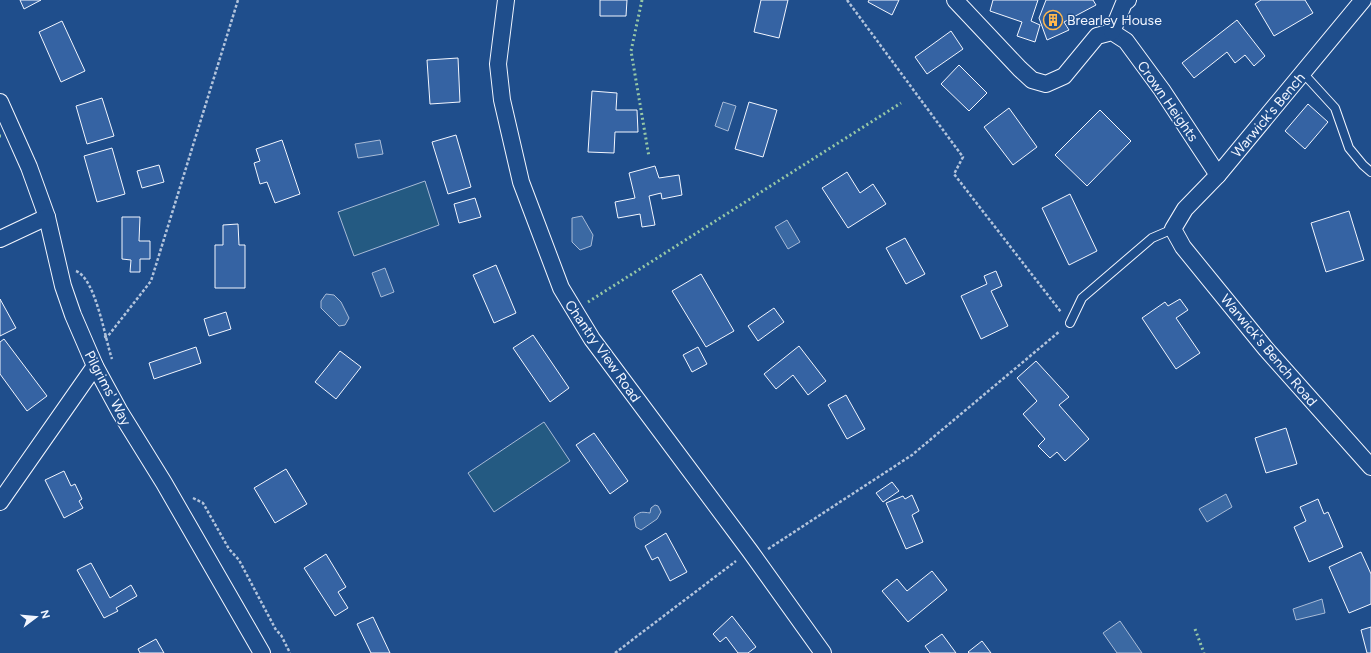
<svg xmlns="http://www.w3.org/2000/svg" width="1371" height="653" font-family="Figtree,sans-serif">
<style>
.green{fill:#245a82;stroke:#a8bbd7}
.water{fill:#3b69a3;stroke:#a8bbd7}
.building{fill:#3563a3;stroke:#f2f6ff}
.lines{fill:none;stroke-linecap:round;stroke-linejoin:round}
.lane-casing{stroke:#f2f6ff;stroke-width:10}
.street-casing{stroke:#f2f6ff;stroke-width:18}
.path{stroke:#b3c4dc;stroke-width:2.5;stroke-dasharray:3 2;stroke-linecap:butt}
.lane{stroke:#1f4e8c;stroke-width:8}
.street{stroke:#1f4e8c;stroke-width:16}
.hedge{stroke:#97c8a6;stroke-width:3;stroke-dasharray:2 3;stroke-linecap:butt}
.labels{text-anchor:middle;stroke-width:3;stroke-linejoin:round;paint-order:stroke}
.poi-label{font-size:14px;fill:#f2f6ff;stroke:#1f4e8c;text-anchor:start}
.street-label{font-size:14px;fill:#f2f6ff;stroke:#1f4e8c}
</style>
<rect width="100%" height="100%" fill="#1f4e8c"/>
<!-- green -->
<g class="green">
<path d="M425,181l14,44 -85,31 -16,-44z"/>
<path d="M544,422l26,39 -76,51 -26,-39z"/>
</g>
<!-- water -->
<g class="water">
<path d="M723,102l13,4 -8,25 -13,-5z"/>
<path d="M380,140l3,14 -25,4 -3,-14z"/>
<path d="M582,216l11,19 -2,11 -11,4 -8,-8v-24z"/>
<path d="M787,220l13,22 -12,7 -13,-22z"/>
<path d="M385,268l9,24 -13,5 -9,-24z"/>
<path d="M326,294l8,1 7,7 8,16 -4,7 -6,1 -18,-18v-7z"/>
<path d="M1226,494l6,13 -25,15 -8,-13z"/>
<path d="M655,505l3,1 3,6 -4,7 -16,11 -5,-3 -2,-10c6,-6 8,-5 16,-4l1,-5z"/>
<path d="M1322,599l3,14 -29,7 -3,-11z"/>
<path d="M1120,621l22,32h-25l-14,-20z"/>
</g>
<!-- building -->
<g class="building">
<path d="M20,0h21l-17,9z"/>
<path d="M600,0h27l-1,16h-26z"/>
<path d="M761,0h27l-9,38 -25,-6z"/>
<path d="M869,0h30l-7,15 -24,-13z"/>
<path d="M993,0h45l-7,21 9,4 -5,17 -18,-6 5,-14 -32,-11z"/>
<path d="M1046,0h47l3,5 -32,17 5,8 -22,10 -8,-22z"/>
<path d="M1261,0h44l8,13 -39,23 -19,-32z"/>
<path d="M1237,20l28,36 -11,10 -9,-11 -10,8 -8,-11 -33,26 -12,-15z"/>
<path d="M62,21l23,50 -24,11 -22,-50z"/>
<path d="M951,31l12,18 -36,25 -12,-17z"/>
<path d="M458,58l2,44 -30,2 -3,-44z"/>
<path d="M959,65l28,28 -18,18 -28,-27z"/>
<path d="M592,91l25,2 -1,17h21l1,22h-23l-1,21 -26,-1z"/>
<path d="M102,98l12,38 -27,8 -11,-38z"/>
<path d="M749,102l28,8 -14,47 -28,-8z"/>
<path d="M1308,104l20,18 -23,27 -20,-18z"/>
<path d="M1009,108l28,39 -24,18 -29,-38z"/>
<path d="M1100,110l31,31 -44,45 -32,-31z"/>
<path d="M456,135l15,52 -23,7 -16,-52z"/>
<path d="M282,140l18,54 -25,9 -8,-21 -7,2 -6,-21 6,-2 -4,-12z"/>
<path d="M112,148l13,46 -28,8 -13,-46z"/>
<path d="M159,165l5,17 -22,6 -5,-17z"/>
<path d="M655,166l4,12 20,-3 3,20 -20,4 -1,-6 -12,3 6,29 -13,2 -2,-13 -22,4 -3,-16 20,-4 -6,-25z"/>
<path d="M847,172l13,21 13,-9 13,20 -38,24 -26,-40z"/>
<path d="M1070,194l27,57 -28,14 -27,-57z"/>
<path d="M475,198l6,19 -22,6 -5,-19z"/>
<path d="M1349,211l15,49 -38,12 -15,-49z"/>
<path d="M122,217h18l-1,24h11v18h-10v13h-10l1,-12 -9,-1z"/>
<path d="M238,224l1,21h6v43h-30v-43h8v-20z"/>
<path d="M905,238l20,36 -19,10 -20,-36z"/>
<path d="M496,265l20,48 -22,10 -21,-48z"/>
<path d="M996,271l6,15 -11,5 17,35 -27,13 -20,-43 26,-12 -3,-8z"/>
<path d="M701,274l33,57 -28,16 -34,-56z"/>
<path d="M0,299l16,29 -16,8z"/>
<path d="M1180,299l8,11 -12,8 24,35 -24,16 -34,-51 23,-16 3,4z"/>
<path d="M774,308l10,14 -26,19 -10,-15z"/>
<path d="M226,312l5,17 -22,7 -5,-17z"/>
<path d="M533,335l36,53 -19,14 -37,-54z"/>
<path d="M4,339l43,57 -20,15 -27,-37v-32z"/>
<path d="M799,346l27,35 -18,14 -15,-20 -17,14 -12,-15z"/>
<path d="M196,347l5,16 -47,16 -5,-16z"/>
<path d="M698,347l9,17 -15,8 -9,-17z"/>
<path d="M340,351l21,16 -25,32 -21,-17z"/>
<path d="M1036,361l33,36 -10,8 30,34 -24,22 -8,-9 -7,6 -12,-12 7,-7 -22,-25 14,-13 -20,-23z"/>
<path d="M846,395l19,34 -18,10 -19,-34z"/>
<path d="M1286,428l11,36 -31,9 -11,-35z"/>
<path d="M594,433l34,48 -18,13 -34,-49z"/>
<path d="M286,469l21,35 -32,19 -21,-35z"/>
<path d="M64,471l7,15 4,-2 7,15 -3,2 4,7 -19,10 -19,-38z"/>
<path d="M892,482l7,9 -16,11 -7,-9z"/>
<path d="M912,495l7,16 -7,4 11,27 -17,7 -20,-46 17,-7 2,3z"/>
<path d="M1318,499l6,15 4,-2 15,35 -34,15 -15,-35 12,-6 -6,-14z"/>
<path d="M666,533l21,39 -17,9 -12,-24 -6,3 -7,-14z"/>
<path d="M1361,552l10,22v30l-22,9 -20,-46z"/>
<path d="M326,554l20,33 -8,5 10,16 -13,8 -31,-48z"/>
<path d="M91,563l19,35 21,-13 6,11 -21,12 2,3 -14,7 -27,-48z"/>
<path d="M932,571l15,19 -39,32 -26,-31 15,-12 10,12z"/>
<path d="M732,616l24,31 -8,6h-10l-12,-16 -6,5 -7,-8z"/>
<path d="M373,617l17,36h-19l-14,-29z"/>
<path d="M1371,627v26h-4l-6,-23z"/>
<path d="M942,634l14,19h-26l-5,-7z"/>
<path d="M156,639l8,14h-24l-2,-4z"/>
<path d="M982,641l9,12h-22l-1,-1z"/>
</g>
<g class="lines">
<!-- lane casing -->
<g class="lane-casing">
<g id="lane">
<path d="M1303,73l32,35 14,40 14,17 8,7"/>
<path d="M1070,323l12,-25 70,-60 21,-9"/>
</g>
</g>
<!-- street casing -->
<g class="street-casing">
<g id="street">
<path d="M506,0l-8,64 4,36 19,82 40,106 31,51 158,212 73,102"/>
<path d="M955,0l65,69 12,11 14,4 18,-8 33,-40 15,-4 14,9 36,49 56,85"/>
<path d="M1363,0l-145,175 -33,34 -12,20 10,18 83,102 105,118"/>
<path d="M1112,32l12,-29 4,-3"/>
<path d="M0,102l29,65 18,50 16,69 10,29 22,51 25,46 44,71 98,170"/>
<path d="M0,239l47,-22"/>
<path d="M0,502l95,-136"/>
</g>
</g>
<!-- path -->
<g class="path">
<path d="M847,0l116,157 -9,17 107,138"/>
<path d="M76,271c20,8 29,68 36,88"/>
<path d="M104,337l4,-1 43,-55 87,-281"/>
<path d="M193,498l10,5 26,46 10,11 37,70 5,5 9,18"/>
<path d="M768,549l144,-94 148,-124"/>
<path d="M615,653l121,-92"/>
</g>
<!-- lane -->
<use href="#lane" class="lane"/>
<!-- street -->
<use href="#street" class="street"/>
<!-- hedge -->
<g class="hedge">
<path d="M642,0l-11,51 18,106"/>
<path d="M0,136h1"/>
<path d="M588,302l313,-199"/>
<path d="M1195,629l9,24"/>
</g>
</g>
<!-- icons -->
<defs>
<g id="building-ring" transform="scale(1)"><circle r="9.5" fill="#1f4e8c" stroke="#ffb74d" stroke-width="1.5"/><path d="M-4-6H4V6H1V3H-1V6H-4ZM-2.5-4.3h1.7v1.8h-1.7ZM.8-4.3h1.7v1.8H.8ZM-2.5-1h1.7V.8h-1.7ZM.8-1h1.7V.8H.8Z" fill="#ffb74d"/></g>
</defs>
<g fill-rule="evenodd">
<use href="#building-ring" x="1053" y="20"/>
</g>
<g class="labels">
<!-- poi labels -->
<g class="poi-label">
<text x="1067" y="25">Brearley House</text>
</g>
<!-- street labels -->
<g class="street-label">
<text transform="translate(1168 101) rotate(55)" y="5">Crown Heights</text>
<text transform="translate(1268 115) rotate(-50)" y="5">Warwick's Bench</text>
<text transform="translate(1269 350) rotate(50)" y="5">Warwick's Bench Road</text>
<text transform="translate(603 351) rotate(55)" y="5">Chantry View Road</text>
<text transform="translate(108 388) rotate(62)" y="5">Pilgrims' Way</text>
</g>
</g>
<!-- north arrow -->
<g transform="translate(36 617) rotate(74)" stroke="#1f4e8c" stroke-width="3" paint-order="stroke">
<path d="M0-3L7 15L0 10L-7 15Z" fill="#f2f6ff"/>
<text y="-6" font-size="11" font-weight="bold" text-anchor="middle" fill="#f2f6ff">N</text>
</g>
</svg>
